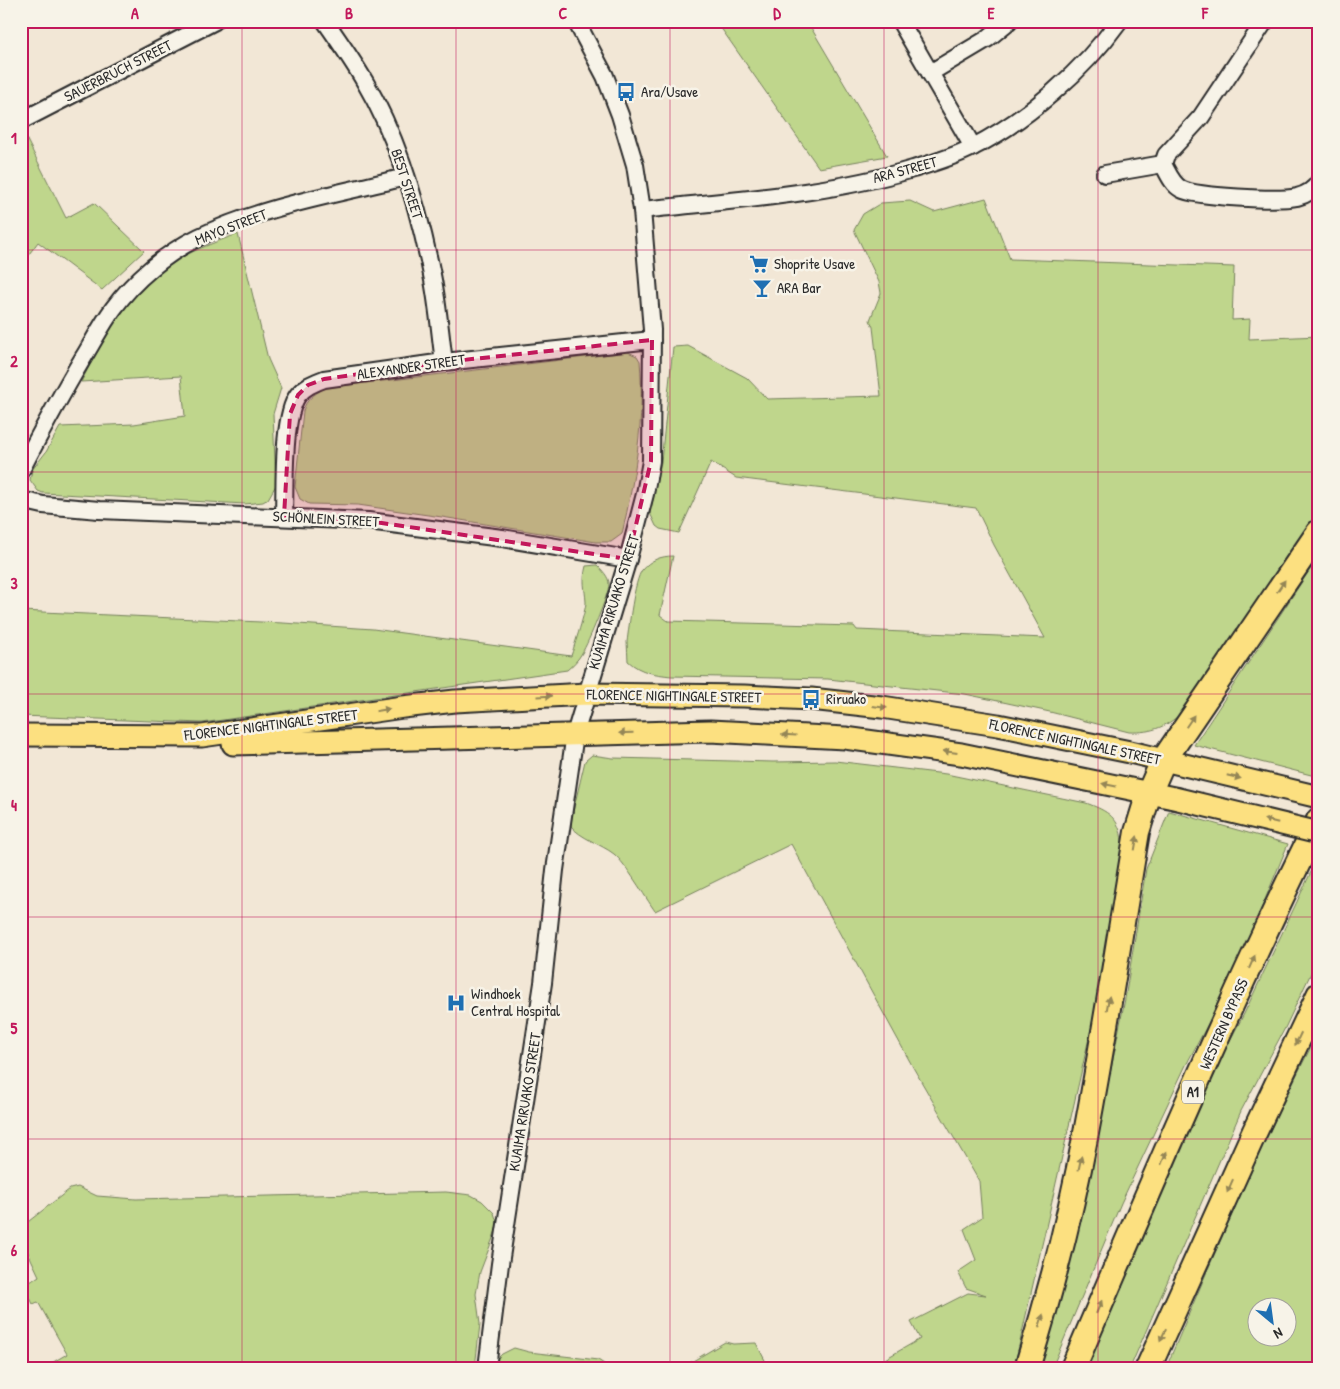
<svg xmlns="http://www.w3.org/2000/svg" width="1340" height="1389" font-family="'Patrick Hand',sans-serif">
<style>
.green{fill:#bfd68c;stroke:#75805c;fill-rule:evenodd}
.lines{fill:none;stroke-linecap:round;stroke-linejoin:round}
.minor-casing{stroke:#2b2b2b;stroke-width:20}
.major-casing{stroke:#2b2b2b;stroke-width:25}
.highway-casing{stroke:#2b2b2b;stroke-width:28}
.minor{stroke:#f7f3e8;stroke-width:16}
.major{stroke:#fce080;stroke-width:21}
.highway{stroke:#fce080;stroke-width:24}
.major-bridge-casing{stroke:#2b2b2b;stroke-width:25;stroke-linecap:butt}
.major-bridge{stroke:#fce080;stroke-width:21}
.oneway{fill:#948656}
.marked{fill:#c2185b;fill-opacity:0.2;stroke:#c2185b;stroke-width:4;stroke-dasharray:10 6;stroke-linejoin:round}
.grid{fill:none;stroke:#c2185b;stroke-width:1;stroke-opacity:0.55}
.labels{text-anchor:middle;stroke-width:5;stroke-linejoin:round;paint-order:stroke}
.shield{fill:#f7f3e8;stroke:#686764;stroke-width:1}
.shield-label{font-size:14px;font-weight:bold;fill:#2b2b2b}
.street-label{font-size:15px;fill:#2b2b2b;stroke:#f7f3e8}
.poi-label{font-size:15px;fill:#2b2b2b;stroke:#f7f3e8;text-anchor:start}
.neatline{fill:none;stroke:#c2185b;stroke-width:2}
.grid-label{font-size:16px;text-anchor:middle;font-weight:bold;fill:#c2185b}
</style>
<rect width="100%" height="100%" fill="#f2e7d6"/>
<filter id="ink" filterUnits="userSpaceOnUse"><feTurbulence type="fractalNoise" baseFrequency=".02" numOctaves="2"/><feDisplacementMap in="SourceGraphic" scale="10" xChannelSelector="R" yChannelSelector="G"/><feConvolveMatrix kernelMatrix="1 2 1 2 8 2 1 2 1" color-interpolation-filters="sRGB"/></filter>
<g filter="url(#ink)">
<!-- green -->
<g class="green">
<path d="M716,21h91l80,135 -68,12z"/>
<path d="M23,132l43,86 28,-15 50,48 -42,39 -64,-48 -17,23v-132z"/>
<path d="M986,198l24,61 224,8 -2,53 18,-1 -1,20 70,-3v178l-134,196c-17,16 -32,23 -56,22l-79,-20 -85,-18 -137,-15 -157,-3c-16,-2 -30,-3 -43,-15 0,-6 -1,-13 -1,-19 2,-15 7,-61 15,-72 8,-10 19,-14 31,-14l-13,59 8,6 186,5 3,4 188,8 -51,-93 -18,-37 -240,-30 -25,-16 -32,71 -19,-4 -4,-3 -6,-13 11,-51 12,-115 15,-1 59,32 20,21 114,-3 -8,-69 -3,-7 11,-27 -2,-11 -25,-52 9,-16 18,-11 29,-2 24,11z"/>
<path d="M238,234l30,125 13,29 -8,26 3,71 -8,14 -5,3 -18,2 -202,-11 -5,-2 -8,-11 2,-10 14,-18 14,-25 74,-3 51,-8 -4,-40 -100,6c12,-23 24,-46 38,-67 4,-7 8,-14 13,-20 27,-31 68,-48 106,-61z"/>
<path d="M628,352l9,4 3,5c5,58 -5,116 -18,173l-11,8h-15l-154,-25 -84,-12 -49,-1 -9,-5 -5,-12 8,-76c3,-12 11,-16 21,-23z"/>
<path d="M1319,556v221l-125,-32 121,-183z"/>
<path d="M597,565c5,5 12,12 12,19 0,10 -21,59 -27,69 -4,7 -9,12 -15,17l-365,53 -181,-7v-105l262,12 90,6 198,27c3,-9 15,-46 15,-54 -1,-15 -4,-20 0,-36z"/>
<path d="M592,755l21,3 160,4 62,-1 111,13 140,29c22,8 34,15 36,39l-13,96 -18,91 -77,339h-145l51,-29 -9,-17 57,-29 18,2 -20,-7 -8,-16 18,-12 -12,-31 18,-12 -3,-36 -65,-112 -123,-225 -136,67c-10,-14 -29,-47 -41,-57 -13,-10 -34,-16 -43,-28l1,-10 13,-55z"/>
<path d="M1169,811l119,33 -56,135 -47,88 -64,136 -69,165h-16l39,-143 28,-116 22,-110 21,-130z"/>
<path d="M1319,855v101l-34,72 -44,83 -111,257h-50l113,-258 51,-96z"/>
<path d="M1319,1031v337h-153c48,-114 96,-227 153,-337zM1258,1306h30v30h-30z"/>
<path d="M78,1187l19,9 39,3 310,-7 25,3 11,6 12,12 4,12 -18,47 -4,22 4,30 -5,44h-432l24,-14 -29,-52 -5,2 -9,-18 15,-10 -14,-30 -2,-18 6,-7 41,-32z"/>
<path d="M725,1342l8,2 23,-1 13,25h-88z"/>
<path d="M514,1348l15,4 69,8 12,8h-117l1,-6 8,-8z"/>
</g>
<g class="lines">
<!-- minor casing -->
<g class="minor-casing">
<g id="minor">
<path d="M325,21c14,20 28,40 40,61 34,58 54,128 67,193 6,29 8,58 12,87"/>
<path d="M900,21l73,126"/>
<path d="M1265,21l-64,96 -35,38 -3,9c5,9 9,20 18,25 15,8 98,12 116,8 8,-2 17,-7 22,-15"/>
<path d="M930,73l57,-34 22,-18"/>
<path d="M21,121l194,-100"/>
<path d="M1105,174l58,-10"/>
<path d="M642,210c91,-10 183,-15 271,-41 20,-6 41,-12 60,-22 54,-27 111,-77 146,-126"/>
<path d="M21,470c20,-38 40,-75 62,-112 10,-16 19,-34 30,-49 21,-29 53,-56 86,-72 64,-31 138,-43 207,-60"/>
<path d="M21,500l22,5 56,5 269,11 134,17 126,21"/>
<path d="M284,516c1,-29 -2,-99 14,-121 7,-9 16,-12 26,-16l120,-17 208,-22"/>
<path d="M487,1368l13,-104 43,-281 12,-113 20,-136 53,-175 17,-65 6,-33 1,-131 -10,-120 -7,-45 -15,-50 -15,-39 -29,-55"/>
</g>
</g>
<!-- major casing -->
<g class="major-casing">
<g id="major">
<path d="M21,735l181,1 201,-29 52,-6 132,-7 157,2 67,3 71,8 116,18 132,27 189,45"/>
<path d="M233,744l477,-13 135,7 116,16 213,44"/>
</g>
</g>
<!-- highway casing -->
<g class="highway-casing">
<g id="highway">
<path d="M1027,1368c24,-77 44,-155 59,-235 19,-100 34,-201 51,-301l12,-39 14,-32 156,-229"/>
<path d="M1073,1368c79,-184 157,-369 246,-548"/>
<path d="M1148,1368l106,-235 65,-138"/>
</g>
</g>
<!-- minor -->
<use href="#minor" class="minor"/>
<!-- major -->
<use href="#major" class="major"/>
<!-- highway -->
<use href="#highway" class="highway"/>
<!-- major-bridge casing -->
<g class="major-bridge-casing">
<path id="major-bridge" d="M1174,798l145,35"/>
</g>
<!-- major-bridge -->
<use href="#major-bridge" class="major-bridge"/>
</g>
<!-- one-way arrows -->
<defs><path id="oneway-solid" d="M-6-.8H1V-3.2L6.5 0L1 3.2V.8H-6Z" transform="scale(1.25)"/></defs>
<g class="oneway">
<use href="#oneway-solid" transform="translate(1281 586) rotate(-56)"/>
<use href="#oneway-solid" transform="translate(545 696) rotate(-3)"/>
<use href="#oneway-solid" transform="translate(880 707) rotate(7)"/>
<use href="#oneway-solid" transform="translate(383 710) rotate(-9)"/>
<use href="#oneway-solid" transform="translate(1190 721) rotate(-56)"/>
<use href="#oneway-solid" transform="translate(626 733) rotate(179)"/>
<use href="#oneway-solid" transform="translate(789 735) rotate(-177)"/>
<use href="#oneway-solid" transform="translate(950 752) rotate(-172)"/>
<use href="#oneway-solid" transform="translate(1234 777) rotate(13)"/>
<use href="#oneway-solid" transform="translate(1109 785) rotate(-168)"/>
<use href="#oneway-solid" transform="translate(1271 821) rotate(-167)"/>
<use href="#oneway-solid" transform="translate(1136 843) rotate(-80)"/>
<use href="#oneway-solid" transform="translate(1252 962) rotate(-66)"/>
<use href="#oneway-solid" transform="translate(1108 1003) rotate(-80)"/>
<use href="#oneway-solid" transform="translate(1298 1039) rotate(115)"/>
<use href="#oneway-solid" transform="translate(1164 1158) rotate(-67)"/>
<use href="#oneway-solid" transform="translate(1080 1163) rotate(-78)"/>
<use href="#oneway-solid" transform="translate(1230 1186) rotate(114)"/>
<use href="#oneway-solid" transform="translate(1099 1307) rotate(-67)"/>
<use href="#oneway-solid" transform="translate(1041 1321) rotate(-73)"/>
<use href="#oneway-solid" transform="translate(1163 1335) rotate(114)"/>
</g>
</g>
<!-- marked area -->
<path class="marked" d="M652,340l-1,121 -23,98 -260,-38 -84,-5 6,-102 8,-19 10,-10 16,-6 120,-17z"/>
<!-- grid -->
<path class="grid" d="M242,21v1347M456,21v1347M670,21v1347M884,21v1347M1098,21v1347M21,250h1298M21,472h1298M21,694h1298M21,917h1298M21,1139h1298"/>
<!-- icons -->
<defs>
<g id="bus-bare" transform="scale(1.5)"><path d="M-5-6H5V4H4V6H2V4H-2V6H-4V4H-5ZM-3.5-4V0h7V-4ZM-3.5 1.2v1.5H-2V1.2ZM2 1.2v1.5H3.5V1.2Z" fill="#1f6fb2" stroke="#f7f3e8" stroke-width="2.5" paint-order="stroke"/></g>
<g id="supermarket-bare" transform="scale(1.5)"><path d="M-6-5.5h2.5l.6 2H6L4.5 2H-2.5L-4.4-4H-6ZM-1.5 3.2a1.3 1.3 0 1 0 .1 0ZM3 3.2a1.3 1.3 0 1 0 .1 0Z" fill="#1f6fb2" stroke="#f7f3e8" stroke-width="2.5" paint-order="stroke"/></g>
<g id="bar-bare" transform="scale(1.5)"><path d="M-6-5H6L.8 .8V4.5H3.5V6h-7V4.5H-.8V.8Z" fill="#1f6fb2" stroke="#f7f3e8" stroke-width="2.5" paint-order="stroke"/></g>
<g id="hospital-bare" transform="scale(1.5)"><path d="M-5-5h3v3.5h4V-5h3V5h-3V1.5h-4V5h-3Z" fill="#1f6fb2" stroke="#f7f3e8" stroke-width="2.5" paint-order="stroke"/></g>
</defs>
<g fill-rule="evenodd">
<use href="#bus-bare" x="626" y="92"/>
<use href="#supermarket-bare" x="759" y="264"/>
<use href="#bar-bare" x="762" y="288"/>
<use href="#bus-bare" x="811" y="699"/>
<use href="#hospital-bare" x="456" y="1003"/>
</g>
<g class="labels">
<!-- shield labels -->
<rect class="shield" x="1182" y="1080.5" width="22" height="23" rx="4"/>
<g class="shield-label">
<text x="1193" y="1097">A1</text>
</g>
<!-- street labels -->
<g class="street-label">
<text transform="translate(118 71) rotate(-27)" y="5">SAUERBRUCH STREET</text>
<text transform="translate(905 170) rotate(-15)" y="5">ARA STREET</text>
<text transform="translate(407 184) rotate(72)" y="5">BEST STREET</text>
<text transform="translate(231 227) rotate(-21)" y="5">MAYO STREET</text>
<text transform="translate(411 367) rotate(-8)" y="5">ALEXANDER STREET</text>
<text transform="translate(326 519) rotate(3)" y="5">SCHÖNLEIN STREET</text>
<text transform="translate(614 602) rotate(-73)" y="5">KUAIMA RIRUAKO STREET</text>
<text transform="translate(674 696) rotate(1)" y="5">FLORENCE NIGHTINGALE STREET</text>
<text transform="translate(271 725) rotate(-7)" y="5">FLORENCE NIGHTINGALE STREET</text>
<text transform="translate(1075 742) rotate(12)" y="5">FLORENCE NIGHTINGALE STREET</text>
<text transform="translate(1224 1024) rotate(-66)" y="5">WESTERN BYPASS</text>
<text transform="translate(525 1102) rotate(-81)" y="5">KUAIMA RIRUAKO STREET</text>
</g>
<!-- poi labels -->
<g class="poi-label">
<text x="641" y="97">Ara/Usave</text>
<text x="774" y="269">Shoprite Usave</text>
<text x="777" y="293">ARA Bar</text>
<text x="826" y="704">Riruako</text>
<text x="471" y="999">Windhoek<tspan x="471" dy="17">Central Hospital</tspan></text>
</g>
</g>
<!-- margin -->
<rect width="1340" height="1389" fill="none" stroke="#f7f3e8" stroke-width="55"/>
<!-- north arrow -->
<g transform="translate(1272 1322) rotate(151)"><circle r="24" fill="#f7f3e8" stroke="#a5a39c"/>
<path d="M0-4L9 19L0 12L-9 19Z" fill="#1f6fb2"/>
<text y="-8" font-size="14" font-weight="bold" text-anchor="middle" fill="#2b2b2b">N</text>
</g>
<rect x="28" y="28" width="1284" height="1334" class="neatline"/>
<g class="grid-label">
<text x="135" y="19">A</text>
<text x="349" y="19">B</text>
<text x="563" y="19">C</text>
<text x="777" y="19">D</text>
<text x="991" y="19">E</text>
<text x="1205" y="19">F</text>
<text x="14" y="144">1</text>
<text x="14" y="367">2</text>
<text x="14" y="589">3</text>
<text x="14" y="811">4</text>
<text x="14" y="1034">5</text>
<text x="14" y="1256">6</text>
</g>
</svg>
